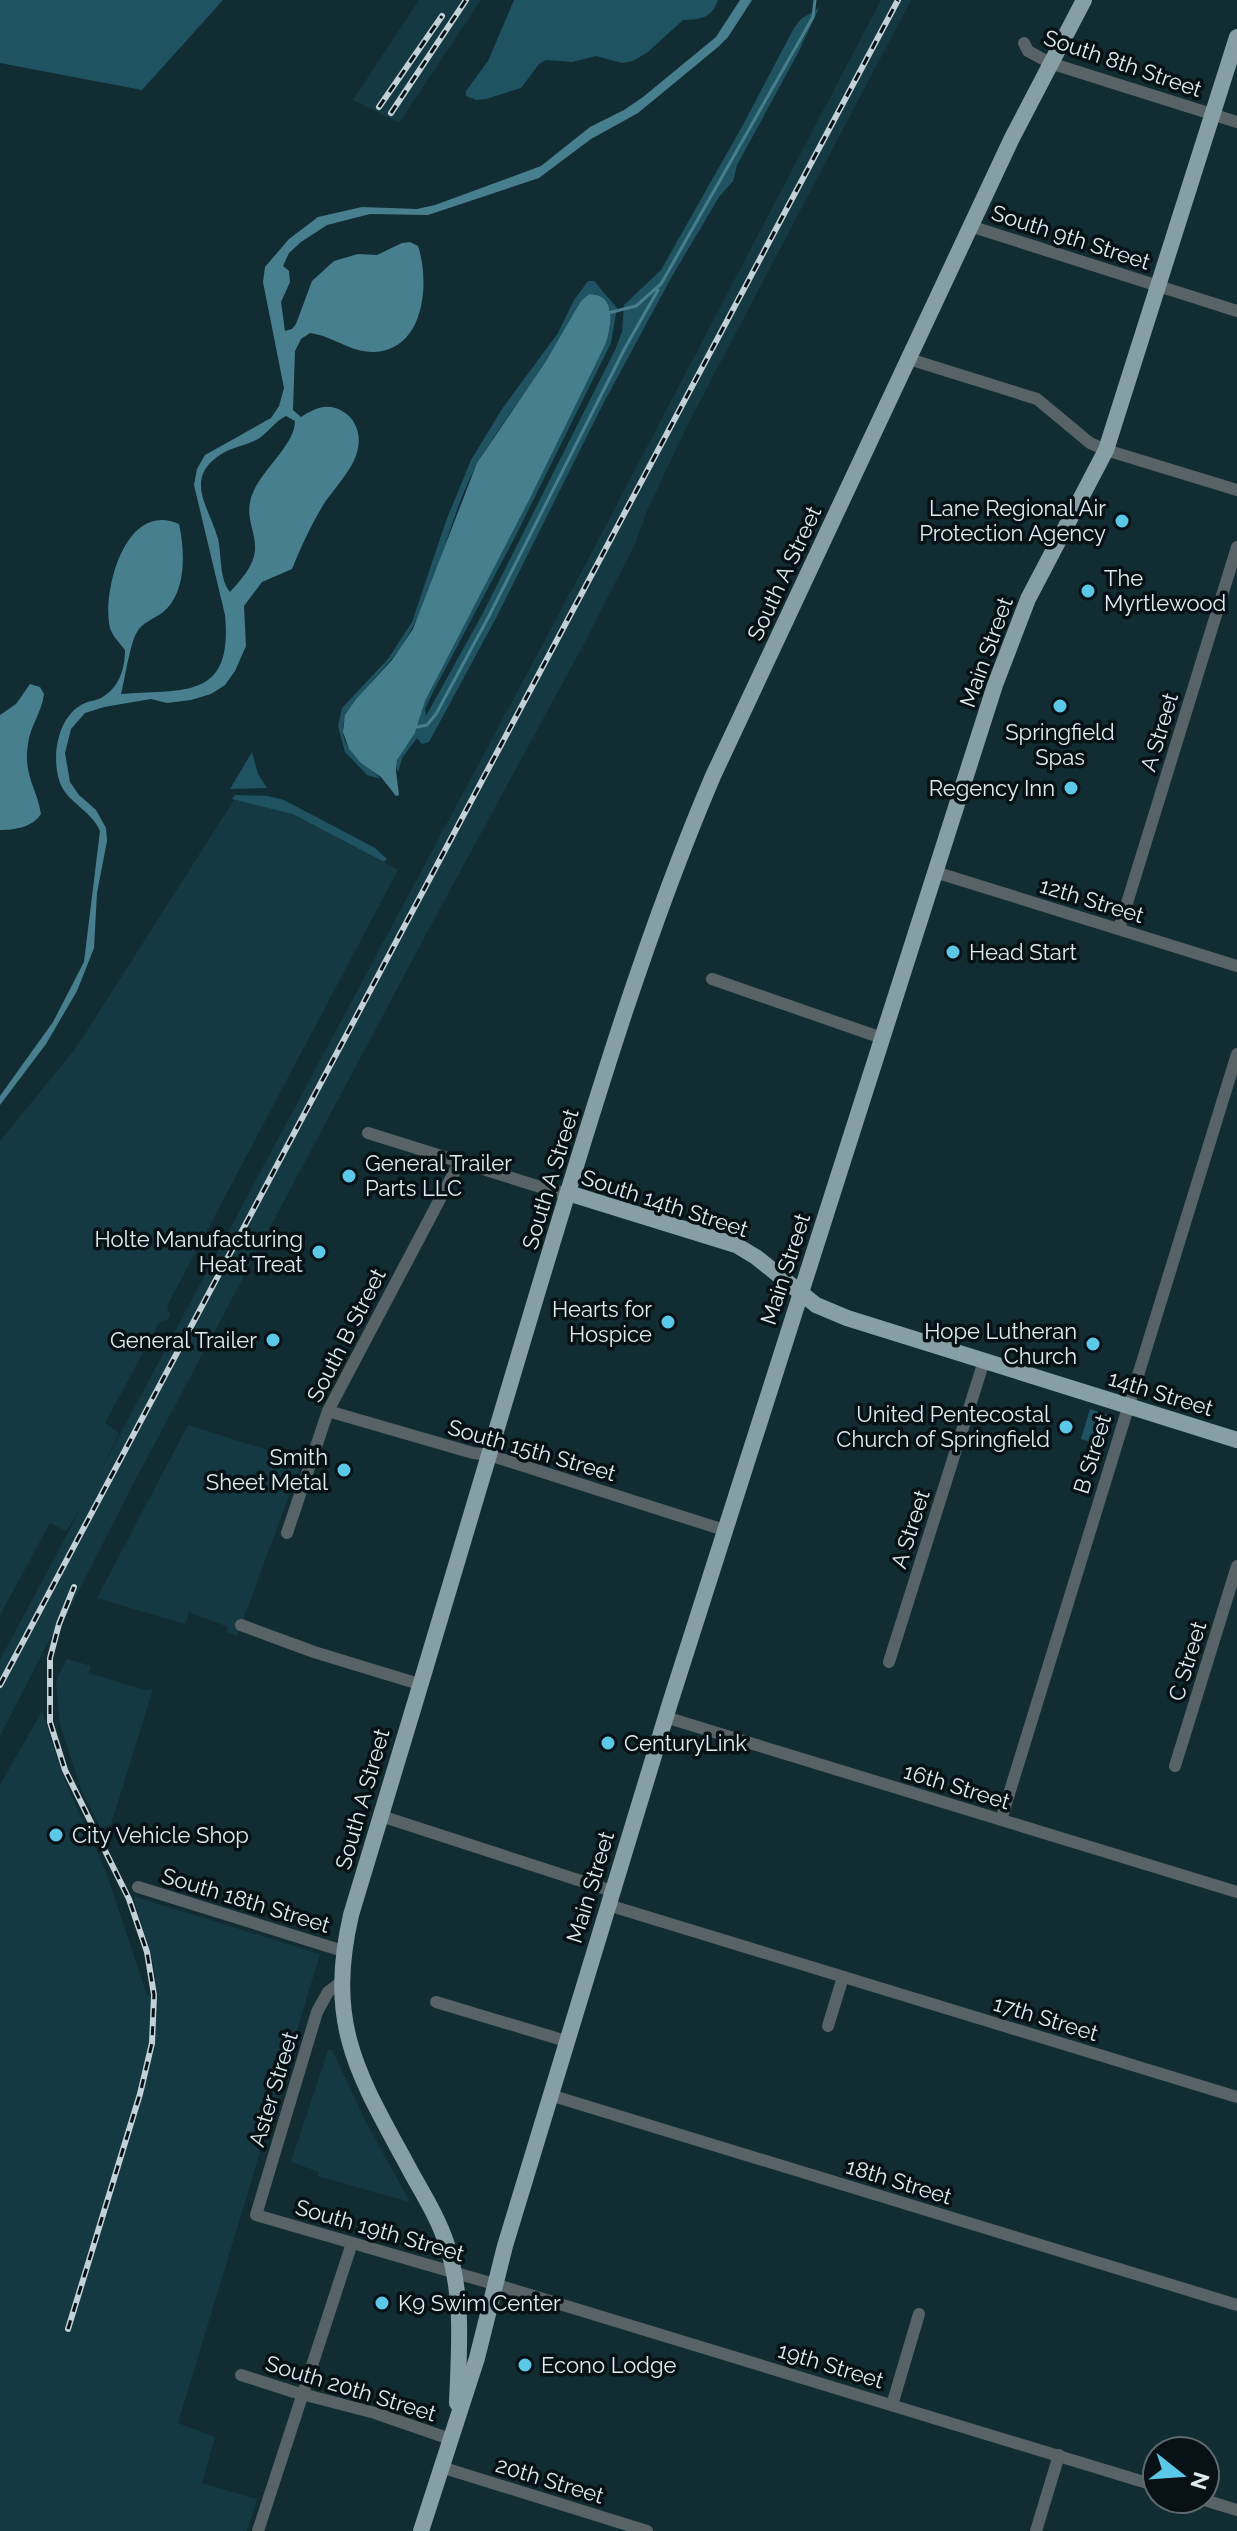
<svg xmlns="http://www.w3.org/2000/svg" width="1237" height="2531" font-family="Raleway,sans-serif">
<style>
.built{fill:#153943}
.green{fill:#205361}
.water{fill:#487f8f;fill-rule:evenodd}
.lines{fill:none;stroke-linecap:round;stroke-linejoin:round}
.stream{stroke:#487f8f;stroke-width:3}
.minor{stroke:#586367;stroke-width:12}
.major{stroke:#869ea6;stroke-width:16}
.rail-casing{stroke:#c1d1d7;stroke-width:6}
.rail{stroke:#081216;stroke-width:3;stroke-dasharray:9;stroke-linecap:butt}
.poi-dot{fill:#5ac8e6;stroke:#081216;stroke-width:3}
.labels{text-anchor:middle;stroke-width:7;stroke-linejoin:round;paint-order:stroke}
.street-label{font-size:22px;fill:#ddecf1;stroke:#081216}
.poi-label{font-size:22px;fill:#ddecf1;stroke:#081216;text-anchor:end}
</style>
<rect width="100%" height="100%" fill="#122c33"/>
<!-- built -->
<g class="built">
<path d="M419,0h62l-82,123 -46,-23z"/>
<path d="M881,0h30l-222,422 -43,91 -11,31 -50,98 -148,272 -307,576 -65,128 -19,28 -46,90v-76l79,-148 -13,19 -16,-8 -50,92v-474l76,-93 158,-248 37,6 30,11 97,53 -231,436 3,9 -2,4 -9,4 -54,100 14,10 -17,35 491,-918z"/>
<path d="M188,1425l114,36 -65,175 -11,-4 2,-5 -39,-15 -4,12 -88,-26z"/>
<path d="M67,1659l24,7 -2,7 55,17 9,-1 -42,135 -10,5 -20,-40 -21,-65 -4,-43z"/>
<path d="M42,1711l23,71 41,90 41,123 10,2 -3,-31 -21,-70 187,58 -142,469 37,14 -13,46 55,16 -10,32h-247v-746z"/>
<path d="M328,2050h4l34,72 44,80 -92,-26 1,-4 -28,-10z"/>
</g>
<!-- green -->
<g class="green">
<path d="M0,0h223l-81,90 -142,-27z"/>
<path d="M514,0h204c-7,19 -17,19 -35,20l-35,32 -15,9 -11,2 -26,-7 -24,6 -26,-2 -7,4 -18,24 -35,11 -10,1 -10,-4v-5l22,-30z"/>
<path d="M819,8l-21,45 -61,112 -4,16 -14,16 -48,81 -68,126 -107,214 -67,124 -7,2 -5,-6 -15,20 -4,15c-6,-17 10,-26 17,-40 5,-10 5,-22 10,-32l181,-358 4,-16v-18l-14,-15h-7l-8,7c-14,25 -28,50 -44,73 -22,34 -48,66 -66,102 -26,55 -35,118 -69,169 -14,23 -58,59 -59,83 -1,25 24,36 38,51l-14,-4 -22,-23 -7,-26 4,-18 46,-49 24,-37 34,-101 25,-61 31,-51 56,-76 16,-33 14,-19h6l23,27 -6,35 -97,196 -81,153 -8,17 1,7 57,-103 133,-265 6,-16 2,-27 37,-35 82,-145 51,-97 7,-9z"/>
<path d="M252,752l6,22 9,14 -37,1z"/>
<path d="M235,795l33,1 16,4 91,48 12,11 -3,3 -91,-48 -61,-15z"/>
<path d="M1090,1409l21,7 -10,29 -20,-6z"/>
</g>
<!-- water -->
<g class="water">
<path d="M740,0h12l-24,37 -10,10 -80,66 -47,26 -52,39 -111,37 -58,-1 -43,11 -26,17 -12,11 -6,13 6,5 1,11 -9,20 4,29 7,-2 4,-5 16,-43 22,-20 24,-7 19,1 25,-12 8,-1 8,4c12,36 7,103 -43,106 -24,1 -42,-16 -65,-19l-9,6 -6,12 -2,59 8,7c13,-8 26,-15 41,-6 13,7 19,22 16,37 -3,20 -25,41 -36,59 -12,20 -21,40 -30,62l-30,13 -18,24 2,40 -11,25 -10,14 -14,9 -20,6 -24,3 -16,-4 -47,8 -19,6 -14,16 -6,24 5,29 9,13 17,15 10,18 1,13 -10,52 -3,55 -17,43 -31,53 -46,61v-9l53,-74 31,-60 16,-131c-8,-20 -32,-28 -40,-48 -9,-25 -3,-66 23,-79 5,-3 12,-3 18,-6 18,-10 24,-29 24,-48 -6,-8 -15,-16 -16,-27 -5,-38 18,-122 70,-99 6,27 8,70 -17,89 -9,6 -20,10 -25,19 -7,11 -12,47 -16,62 64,-5 112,6 104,-79l-31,-130 3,-16 8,-14 66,-37 8,-12 5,-18 -21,-106 2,-15 24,-28 29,-22 44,-10 55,2 18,-4 106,-39 49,-39 34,-17 19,-13 73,-60zM286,416l9,5c0,24 -34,49 -43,74 -8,22 4,35 3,55 -1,16 -15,31 -25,42 -11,-13 -8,-36 -12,-53 -9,-33 -36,-61 5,-86 11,-6 24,-8 35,-14 10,-6 17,-18 28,-23z"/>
<path d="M589,294c27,0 23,30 17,49l-77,157 -104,201 -10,32 -18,27 -1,11 3,24 -3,1 -15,-19 -20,-14 -12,-14 -6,-17 2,-17 12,-17 35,-38 21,-31 64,-166 69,-102 35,-60z"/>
<path d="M30,684l10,3 4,7c-2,18 -14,32 -16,50 -5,32 9,44 13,70 -8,13 -26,16 -41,16v-115l16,-11z"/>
</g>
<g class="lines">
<!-- stream -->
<g class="stream">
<path d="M608,313l28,-7 25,-22 152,-267 2,-17"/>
<path d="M417,727l10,-2 9,-11 53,-98 136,-268 33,-58"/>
</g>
<!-- minor -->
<g class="minor">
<path d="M1024,43l4,8 22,12 187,59"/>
<path d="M970,226l267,85"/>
<path d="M909,359l128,40 53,44 16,7 131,40"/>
<path d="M935,872l302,94"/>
<path d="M1119,929l118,-382"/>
<path d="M712,979l170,59"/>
<path d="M368,1133l185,58 15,2"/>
<path d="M328,1411l145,42 16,2 235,75"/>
<path d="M287,1533l41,-122 131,-248"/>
<path d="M241,1625l73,27 105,32"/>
<path d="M889,1662l95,-301"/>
<path d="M665,1717l572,175"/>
<path d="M1175,1766l62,-200"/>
<path d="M381,1816l231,75"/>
<path d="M1001,1820l236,-766"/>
<path d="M138,1887l205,64"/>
<path d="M608,1905l629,192"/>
<path d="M341,1982l-13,10 -11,20 -61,203 238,69 663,202"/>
<path d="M436,2002l130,39"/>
<path d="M828,2026l15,-49"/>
<path d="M550,2095l687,210"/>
<path d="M241,2375l53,17 81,21 75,26"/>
<path d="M892,2405l27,-91"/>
<path d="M441,2467l206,64"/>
<path d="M1201,2499l36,11"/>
<path d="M258,2531l94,-288"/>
<path d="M1036,2531l23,-76"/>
</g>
<!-- major -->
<g class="major">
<path d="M568,1193l168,52 20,12 60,48 31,13 390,122"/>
<path d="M457,2403c2,-54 7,-105 -10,-158 -8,-25 -22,-48 -35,-71 -52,-97 -87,-145 -61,-259 64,-210 126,-421 189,-631 52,-171 103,-344 173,-508l299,-638 72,-138"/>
<path d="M421,2531l56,-173 28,-112 165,-543 325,-1018 33,-86 78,-149 131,-413"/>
</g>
<!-- rail casing -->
<g class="rail-casing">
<g id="rail">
<path d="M379,107l63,-91"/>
<path d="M391,113l75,-113"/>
<path d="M0,1685l898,-1685"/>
<path d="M68,2329l72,-235 12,-51 2,-48 -7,-43 -18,-53 -64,-129 -15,-48v-64l9,-34 15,-37"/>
</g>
</g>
<!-- rail -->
<use href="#rail" class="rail"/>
</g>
<!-- markers -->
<g class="poi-dot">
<circle cx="1122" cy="521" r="8"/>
<circle cx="1088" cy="591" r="8"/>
<circle cx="1060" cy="706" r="8"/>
<circle cx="1071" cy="788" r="8"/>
<circle cx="953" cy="952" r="8"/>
<circle cx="349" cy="1176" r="8"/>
<circle cx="319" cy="1252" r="8"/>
<circle cx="668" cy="1322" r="8"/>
<circle cx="273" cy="1340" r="8"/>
<circle cx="1093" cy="1344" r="8"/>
<circle cx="1066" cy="1427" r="8"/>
<circle cx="344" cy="1470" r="8"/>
<circle cx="608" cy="1743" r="8"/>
<circle cx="56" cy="1835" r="8"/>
<circle cx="382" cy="2303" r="8"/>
<circle cx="525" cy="2365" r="8"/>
</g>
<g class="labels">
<!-- street labels -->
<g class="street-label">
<text transform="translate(1123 63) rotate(19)" y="8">South 8th Street</text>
<text transform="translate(1071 237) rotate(18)" y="8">South 9th Street</text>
<text transform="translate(784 573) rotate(-65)" y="8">South A Street</text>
<text transform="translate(986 652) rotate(-70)" y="8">Main Street</text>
<text transform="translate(1159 732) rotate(-73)" y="8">A Street</text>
<text transform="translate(1092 900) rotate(17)" y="8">12th Street</text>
<text transform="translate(550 1179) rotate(-73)" y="8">South A Street</text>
<text transform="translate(665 1203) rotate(18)" y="8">South 14th Street</text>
<text transform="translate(785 1269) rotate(-72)" y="8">Main Street</text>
<text transform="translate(346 1335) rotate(-63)" y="8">South B Street</text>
<text transform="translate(1161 1393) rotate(17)" y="8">14th Street</text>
<text transform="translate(532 1450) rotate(16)" y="8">South 15th Street</text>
<text transform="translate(1092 1454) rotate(-73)" y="8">B Street</text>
<text transform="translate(910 1529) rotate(-72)" y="8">A Street</text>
<text transform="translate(1187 1661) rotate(-73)" y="8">C Street</text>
<text transform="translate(957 1786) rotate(17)" y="8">16th Street</text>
<text transform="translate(362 1799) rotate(-74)" y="8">South A Street</text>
<text transform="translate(590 1887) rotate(-73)" y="8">Main Street</text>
<text transform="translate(246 1900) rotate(17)" y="8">South 18th Street</text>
<text transform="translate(1046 2018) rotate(17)" y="8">17th Street</text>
<text transform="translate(273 2089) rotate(-73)" y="8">Aster Street</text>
<text transform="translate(899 2181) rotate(17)" y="8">18th Street</text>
<text transform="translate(380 2230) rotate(16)" y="8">South 19th Street</text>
<text transform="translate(831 2365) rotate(17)" y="8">19th Street</text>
<text transform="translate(351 2388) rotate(17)" y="8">South 20th Street</text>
<text transform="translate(550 2480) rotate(17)" y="8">20th Street</text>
</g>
<!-- poi labels -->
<g class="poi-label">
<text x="1106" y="516">Lane Regional Air<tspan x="1106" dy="25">Protection Agency</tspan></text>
<text x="1104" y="586" text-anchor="start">The<tspan x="1104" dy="25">Myrtlewood</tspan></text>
<text x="1060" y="740" text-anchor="middle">Springfield<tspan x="1060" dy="25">Spas</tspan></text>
<text x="1055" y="796">Regency Inn</text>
<text x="969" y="960" text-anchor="start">Head Start</text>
<text x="365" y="1171" text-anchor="start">General Trailer<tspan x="365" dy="25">Parts LLC</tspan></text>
<text x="303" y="1247">Holte Manufacturing<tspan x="303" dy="25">Heat Treat</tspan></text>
<text x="652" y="1317">Hearts for<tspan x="652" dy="25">Hospice</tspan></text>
<text x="1077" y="1339">Hope Lutheran<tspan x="1077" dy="25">Church</tspan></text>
<text x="257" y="1348">General Trailer</text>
<text x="1050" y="1422">United Pentecostal<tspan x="1050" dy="25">Church of Springfield</tspan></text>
<text x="328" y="1465">Smith<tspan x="328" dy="25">Sheet Metal</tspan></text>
<text x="624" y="1751" text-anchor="start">CenturyLink</text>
<text x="72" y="1843" text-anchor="start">City Vehicle Shop</text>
<text x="398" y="2311" text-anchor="start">K9 Swim Center</text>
<text x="541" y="2373" text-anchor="start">Econo Lodge</text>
</g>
</g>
<!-- north arrow -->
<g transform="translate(1181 2475) rotate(107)"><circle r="38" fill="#081216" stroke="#5d696e" stroke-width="2"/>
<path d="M0-6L14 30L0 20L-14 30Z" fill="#5ac8e6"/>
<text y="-12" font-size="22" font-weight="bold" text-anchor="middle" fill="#ddecf1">N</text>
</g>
</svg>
